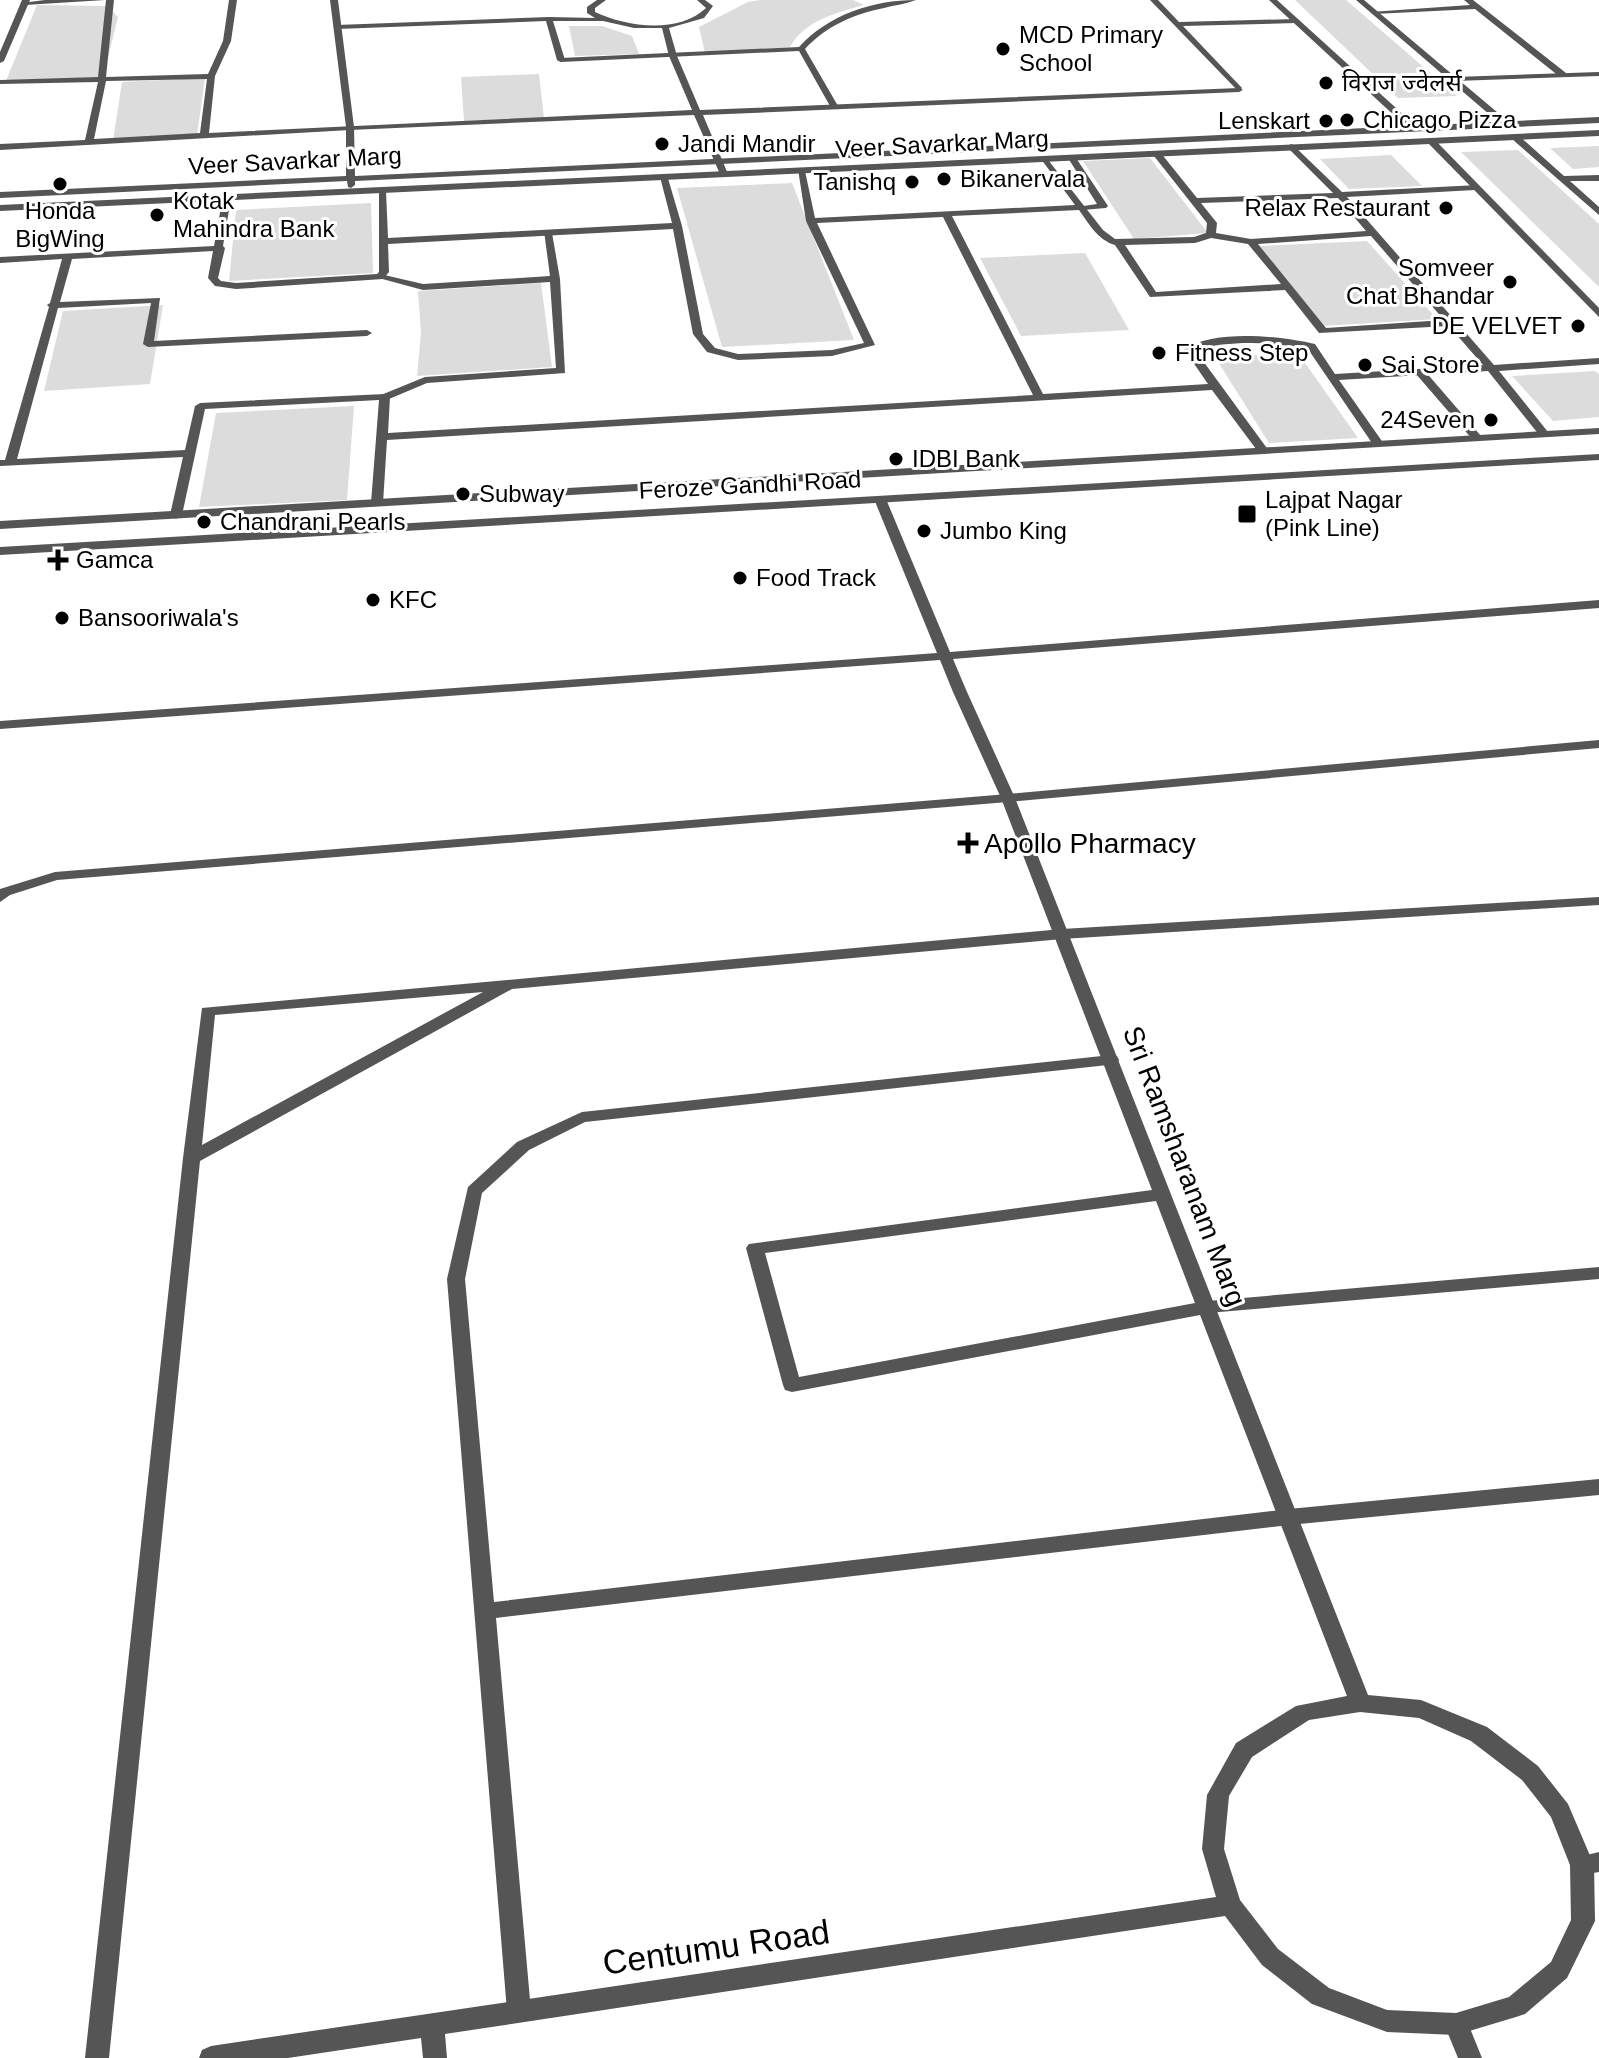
<svg xmlns="http://www.w3.org/2000/svg" width="1599" height="2058" font-family="Arial,'Noto Sans Devanagari',sans-serif">
<style>
.green{fill:#dcdcdc}
.lines{fill:none;stroke-linecap:round;stroke-linejoin:round}
.service{fill:#555;fill-rule:evenodd}
.pedestrian{fill:#555;fill-rule:evenodd}
.minor{fill:#555;fill-rule:evenodd}
.tertiary{fill:#555;fill-rule:evenodd}
.poi-dot{fill:#000;stroke:#fff;stroke-width:3}
.labels{text-anchor:middle;stroke-width:6;stroke-linejoin:round;paint-order:stroke}
.far-poi-label{font-size:24px;fill:#000;stroke:#fff;text-anchor:start}
.far-street-label{font-size:24px;fill:#000;stroke:#fff}
.poi-label{font-size:28px;fill:#000;stroke:#fff;text-anchor:start}
.street-label{font-size:28px;fill:#000;stroke:#fff}
.near-street-label{font-size:34px;fill:#000;stroke:#fff}
</style>
<rect width="100%" height="100%" fill="#fff"/>
<!-- green -->
<g class="green">
<path d="M760,0h93l11,5c-28,8 -59,15 -74,42l-85,6 -6,-26 49,-25z"/>
<path d="M1295,0h51l111,96 -59,2z"/>
<path d="M37,5l70,1 11,11 -15,60 -97,4z"/>
<path d="M569,26h33l30,10 7,18 -64,2z"/>
<path d="M539,74l5,44 -80,3 -3,-44z"/>
<path d="M205,78l-8,57 -84,6 9,-59z"/>
<path d="M1599,146v21l-26,2 -23,-21z"/>
<path d="M1518,150l81,74v63l-138,-135z"/>
<path d="M1391,155l31,31 -73,3 -29,-30z"/>
<path d="M1150,158l58,75 -74,6 -51,-78z"/>
<path d="M792,183l62,157 -132,7 -45,-159z"/>
<path d="M371,203l2,70 -144,8 7,-71z"/>
<path d="M1367,241l70,78 -114,7 -63,-80z"/>
<path d="M1085,253l44,77 -108,6 -41,-78z"/>
<path d="M541,283l11,84 -135,9 4,-43 -3,-42z"/>
<path d="M163,305l-13,79 -106,7 19,-80z"/>
<path d="M1298,353l60,85 -89,5 -54,-86z"/>
<path d="M1595,371l4,3v43l-46,4 -41,-45z"/>
<path d="M354,406l-7,94 -148,7 17,-94z"/>
</g>
<g class="lines">
<!-- service -->
<g class="service">
<path d="M45,0h60l-80,5 -4,-2z"/>
<path d="M916,0c-10,4 -21,5 -32,8 -30,6 -58,18 -79,41l33,57 -4,2 -4,-2 -31,-55 -238,11 -4,-2 4,-2 238,-11c29,-32 74,-47 117,-47z"/>
<path d="M1150,0h8l21,22 117,-3 4,2 -4,2 -113,3 59,62 -3,4z"/>
<path d="M1599,72v4l-144,5 -4,-2 4,-2z"/>
<path d="M1292,144l50,48 136,-7 1,2 -4,3 -128,7 147,168 105,-7v6l-100,7 49,61v4h-8l-52,-65 -149,9 45,64 -10,2 -66,-97c-38,-7 -76,-9 -113,1l74,101 -6,3 -4,-1 -47,-63 -825,50 -4,63 -6,3 -6,-3 8,-103 -174,9 -23,106 -6,4 -6,-4 13,-58 -183,9v-6h5l44,-153 -2,-2 3,-2 12,-44 -62,4v-6l214,-11 9,-50 8,2 -8,48 2,2 -7,30 3,3 15,2 141,-9 2,-2v-83l7,2 2,47 284,-15 -12,-46 7,-2 15,51 21,108 12,14 23,6 94,-4 32,-7 -58,-122 -8,-52 7,2 10,47 260,-13 -34,-46 4,-3 58,74 12,9 79,-2 12,-4 1,-10 -53,-67v-4h6l37,46 136,-5 -44,-44v-4zM1338,198l28,33 -115,8 -35,-6 1,-10 -16,-20zM1079,210c10,14 19,30 36,35l35,52 135,-7 34,43 130,-7 34,39 -148,9 -20,-30c-35,-8 -100,-15 -131,5l24,35 -165,10 -91,-178zM943,217l90,178 -645,38 2,-36 -5,-3 -185,9 -5,3 -10,44 -168,9 41,-151 93,-5 -8,41 5,3 219,-11 5,-3 -5,-3 -213,11 6,-43 -100,4 12,-43 141,-8 -5,27 7,8 21,3 147,-10 6,-7 -1,-28 285,-15 20,105 14,18 31,8 94,-4 43,-11 -58,-122zM1371,236l73,84 -118,8 -68,-84zM1211,238l37,6 33,40 -125,8 -31,-47 70,-2z"/>
<path d="M960,688l7,4 48,106 353,897 53,5 66,27 51,39 30,38 26,61 1,56 -28,57 -42,36 -9,3 -60,18 -69,-3 -75,-28 -50,-39 -37,-49 -780,118 2,24h-24l-2,-20 -133,20h-89l3,-8 9,-4 1005,-149 -14,-48 5,-54 29,-52 60,-37 51,-10 -147,-381 -408,77 -7,-2 -2,-5 -37,-137 3,-4 403,-54 -151,-392 -48,-106zM1156,1201l39,102 -396,74 -34,-124zM1360,1712l59,6 52,23 51,39 29,37 19,48 1,55 -20,42 -42,35 -53,16 -69,-3 -58,-22 -51,-39 -38,-49 -16,-51 5,-53 23,-39 57,-37z"/>
</g>
<!-- pedestrian -->
<g class="pedestrian">
<path d="M1464,0h9l93,73v4h-6l-85,-68 -101,5 -4,-2 100,-7z"/>
<path d="M1072,155l4,3 32,48 -2,2 -24,2 -5,-3 20,-3 -29,-46z"/>
<path d="M544,231l8,2 8,46 5,94 -138,10 -38,16h-8v-4l44,-18 131,-9 -6,-86 -127,8 -48,-13 5,-3 43,10 127,-8z"/>
<path d="M1416,370h8l57,66v4h-8l-57,-66z"/>
</g>
<!-- minor -->
<g class="minor">
<path d="M22,0h8l-26,61 -4,2v-11z"/>
<path d="M106,0h8l-8,77 102,-3 15,-33 6,-41h8l-6,41 -16,35 -6,57 483,-23 -23,-54 -7,-28h-28l-31,-7h-50l12,39 -4,2 -4,-2 -11,-39 -209,8 -4,-2 4,-2 212,-8 46,1 -8,-5v-6l10,-7h9l-11,8v4c31,15 84,22 111,-4l-9,-8h8l8,6 -9,12 -35,10 8,28 23,54 539,-22 4,2 -4,2 -536,23 25,59 -4,3 -4,-3 -26,-59 -344,15 -350,20v-6l85,-4 13,-58 -98,2v-4l98,-3zM207,79l-7,54 -106,6 12,-58z"/>
<path d="M1269,0h8l140,127v4h-6z"/>
<path d="M1356,0h8l146,123v4h-6z"/>
<path d="M1512,135h6l46,41 35,-1v6h-29l29,26v8l-87,-76z"/>
<path d="M1428,139h6l165,169v9l-171,-174z"/>
<path d="M880,496l6,3 64,153 649,-52v8l-646,51 14,33 -7,4 -7,-4 -13,-32 -940,69v-8l937,-68 -63,-154z"/>
<path d="M1599,740v8l-591,54 -951,78 -47,15 -10,7v-13l55,-17 953,-78z"/>
<path d="M1599,897v8l-537,34 -550,50 -312,172 -91,897h-24l98,-900 19,-150 860,-79zM483,992l-281,153 13,-130z"/>
<path d="M1111,1055l6,1 2,4 -2,4 -532,58 -56,28 -47,43 -17,86 29,323 795,-93 310,-30v16l-310,30 -793,93 35,393 -3,8 -9,3 -9,-3 -3,-8 -60,-732 21,-92 49,-45 65,-30z"/>
<path d="M1599,1267v12l-391,34 -6,-1 -3,-5 3,-5 6,-1z"/>
<path d="M1599,1852v20l-17,3 -8,-3 -4,-7 4,-7z"/>
<path d="M1456,2013l9,3 17,42h-24l-14,-34 3,-8z"/>
</g>
<!-- tertiary -->
<g class="tertiary">
<path d="M330,0h8l16,127 1,49 1244,-59v6l-1244,58v4l-4,3 -3,-1 -1,-6 -347,17v-6l346,-16v-49z"/>
<path d="M1599,130v6l-1599,75v-6z"/>
<path d="M1599,428v6l-1599,95v-8z"/>
<path d="M1599,454v6l-1599,95v-8z"/>
</g>
</g>
<!-- markers -->
<g class="poi-dot">
<circle cx="1003" cy="49" r="8"/>
<circle cx="1326" cy="83" r="8"/>
<circle cx="1347" cy="120" r="8"/>
<circle cx="1326" cy="121" r="8"/>
<circle cx="662" cy="144" r="8"/>
<circle cx="944" cy="179" r="8"/>
<circle cx="912" cy="182" r="8"/>
<circle cx="60" cy="184" r="8"/>
<circle cx="1446" cy="208" r="8"/>
<circle cx="157" cy="215" r="8"/>
<circle cx="1510" cy="282" r="8"/>
<circle cx="1578" cy="326" r="8"/>
<circle cx="1159" cy="353" r="8"/>
<circle cx="1365" cy="365" r="8"/>
<circle cx="1491" cy="420" r="8"/>
<circle cx="896" cy="459" r="8"/>
<circle cx="463" cy="494" r="8"/>
<rect x="1237" y="504" width="20" height="20" rx="4"/>
<circle cx="204" cy="522" r="8"/>
<circle cx="924" cy="531" r="8"/>
<path d="M54 548h8v8h8v8h-8v8h-8v-8h-8v-8h8z"/>
<circle cx="740" cy="578" r="8"/>
<circle cx="373" cy="600" r="8"/>
<circle cx="62" cy="618" r="8"/>
<path d="M964 831h8v8h8v8h-8v8h-8v-8h-8v-8h8z"/>
</g>
<g class="labels">
<!-- far-poi labels -->
<g class="far-poi-label">
<text x="1019" y="43">MCD Primary<tspan x="1019" dy="28">School</tspan></text>
<text x="1342" y="91">विराज ज्वेलर्स</text>
<text x="1363" y="128">Chicago Pizza</text>
<text x="1310" y="129" text-anchor="end">Lenskart</text>
<text x="678" y="152">Jandi Mandir</text>
<text x="960" y="187">Bikanervala</text>
<text x="896" y="190" text-anchor="end">Tanishq</text>
<text x="173" y="209">Kotak<tspan x="173" dy="28">Mahindra Bank</tspan></text>
<text x="1430" y="216" text-anchor="end">Relax Restaurant</text>
<text x="60" y="219" text-anchor="middle">Honda<tspan x="60" dy="28">BigWing</tspan></text>
<text x="1494" y="276" text-anchor="end">Somveer<tspan x="1494" dy="28">Chat Bhandar</tspan></text>
<text x="1562" y="334" text-anchor="end">DE VELVET</text>
<text x="1175" y="361">Fitness Step</text>
<text x="1381" y="373">Sai Store</text>
<text x="1475" y="428" text-anchor="end">24Seven</text>
<text x="912" y="467">IDBI Bank</text>
<text x="479" y="502">Subway</text>
<text x="1265" y="508">Lajpat Nagar<tspan x="1265" dy="28">(Pink Line)</tspan></text>
<text x="220" y="530">Chandrani Pearls</text>
<text x="940" y="539">Jumbo King</text>
<text x="76" y="568">Gamca</text>
<text x="756" y="586">Food Track</text>
<text x="389" y="608">KFC</text>
<text x="78" y="626">Bansooriwala's</text>
</g>
<!-- far-street labels -->
<g class="far-street-label">
<text transform="translate(942 144) rotate(-3)" y="8">Veer Savarkar Marg</text>
<text transform="translate(295 161) rotate(-3)" y="8">Veer Savarkar Marg</text>
<text transform="translate(750 485) rotate(-3)" y="8">Feroze Gandhi Road</text>
</g>
<!-- poi labels -->
<g class="poi-label">
<text x="984" y="853">Apollo Pharmacy</text>
</g>
<!-- street labels -->
<g class="street-label">
<text transform="translate(1185 1166) rotate(69)" y="10">Sri Ramsharanam Marg</text>
</g>
<!-- near-street labels -->
<g class="near-street-label">
<text transform="translate(716 1947) rotate(-8)" y="12">Centumu Road</text>
</g>
</g>
</svg>
